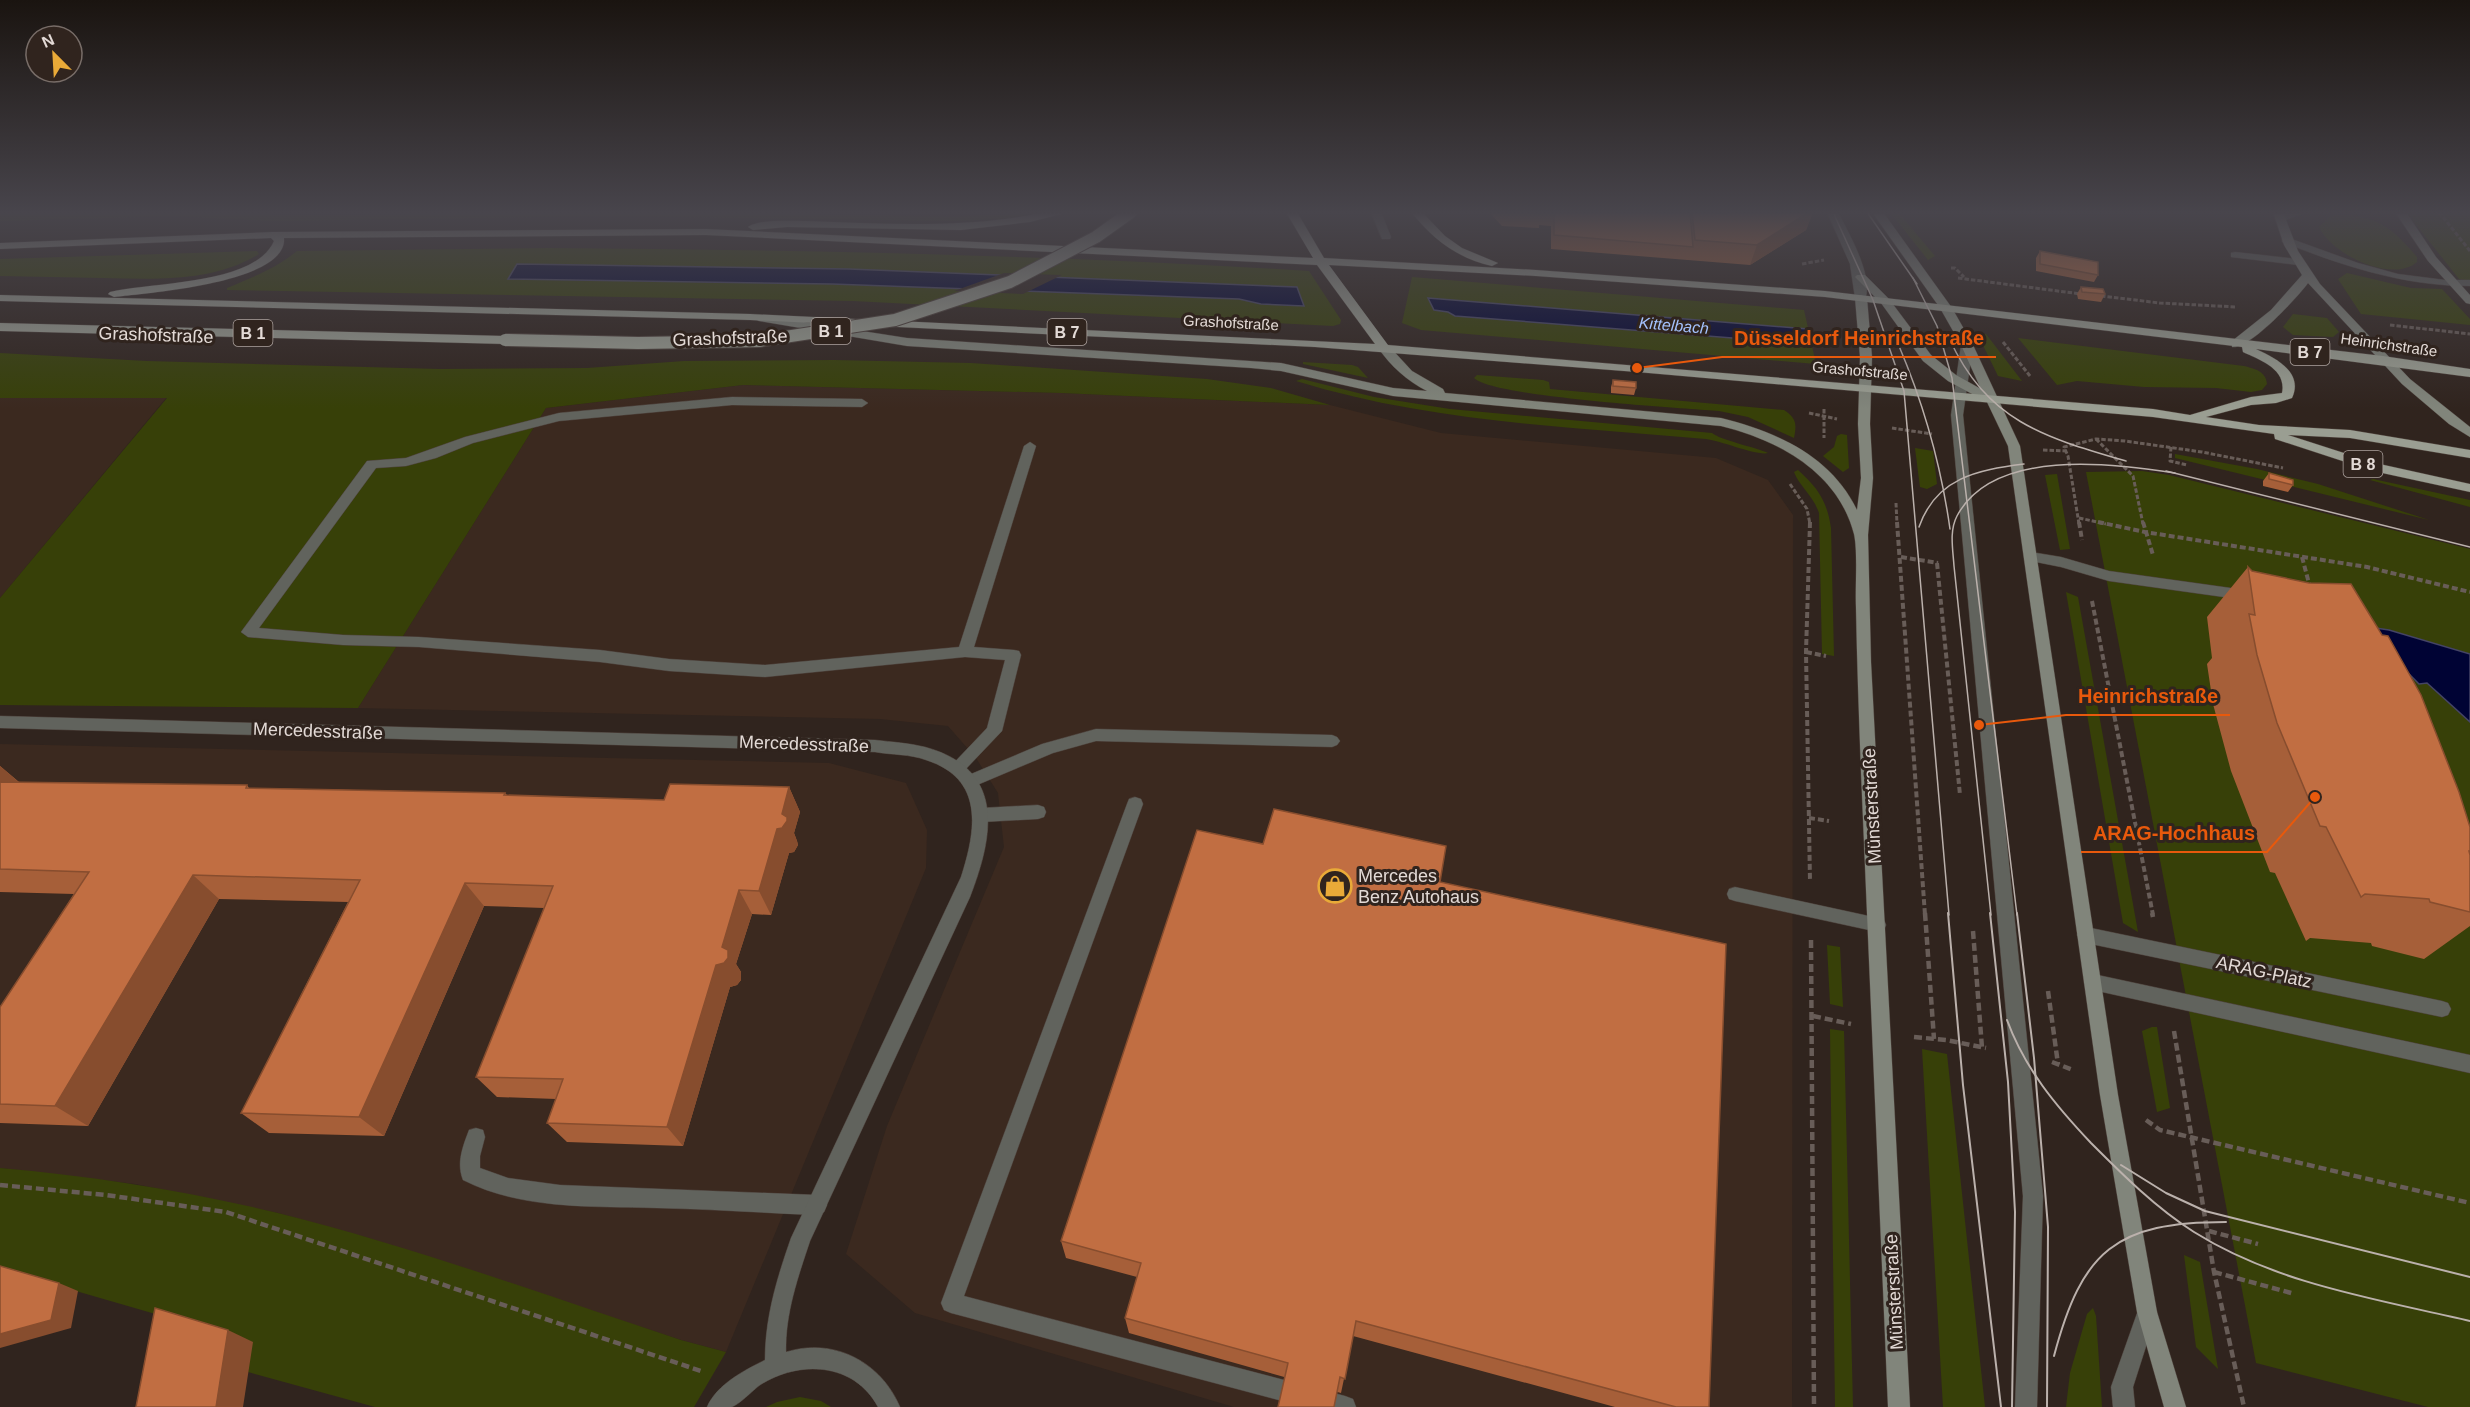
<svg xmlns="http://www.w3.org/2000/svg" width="2470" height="1407" font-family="Arial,sans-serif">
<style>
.built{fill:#3b291f}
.green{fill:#374008}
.water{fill:#000334;stroke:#444465;stroke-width:1.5}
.pier{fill:#30241e}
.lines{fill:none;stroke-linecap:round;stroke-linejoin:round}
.service-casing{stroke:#4d413b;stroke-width:1}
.minor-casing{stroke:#4d413b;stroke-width:1}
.tertiary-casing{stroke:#4d413b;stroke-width:1}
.secondary-casing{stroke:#4d413b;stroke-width:1}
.primary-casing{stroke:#4d413b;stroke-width:1}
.path-far2{stroke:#685d58;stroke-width:3;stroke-dasharray:4.5 2;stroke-linecap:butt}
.path-far1{stroke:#685d58;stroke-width:4;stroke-dasharray:6 3;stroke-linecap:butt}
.path{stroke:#685d58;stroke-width:4.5;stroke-dasharray:8 4;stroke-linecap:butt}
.service{fill:#61635d;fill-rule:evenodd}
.minor{fill:#61635d;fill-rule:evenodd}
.tertiary{fill:#61635d;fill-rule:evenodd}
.secondary{fill:#81857b;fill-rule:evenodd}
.primary{fill:#9a9e92;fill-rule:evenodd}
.tram-far1{stroke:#bbb1ac;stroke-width:1.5}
.tram{stroke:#bbb1ac;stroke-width:2}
.primary-bridge-casing{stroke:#4d413b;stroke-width:14;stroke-linecap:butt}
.primary-bridge{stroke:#9a9e92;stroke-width:12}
.wall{fill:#a65f39}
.shaded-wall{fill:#874d2e}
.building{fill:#c16e42;stroke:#874d2e;stroke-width:1.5}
.labels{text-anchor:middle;stroke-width:6;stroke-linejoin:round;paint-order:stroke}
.far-street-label{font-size:15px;fill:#e3dad6;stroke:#30241e}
.far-water-label{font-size:16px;font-style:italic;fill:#a3c1fc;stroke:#30241e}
.shield{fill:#30241e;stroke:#ada39f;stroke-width:1.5}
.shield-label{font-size:16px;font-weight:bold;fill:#e3dad6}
.street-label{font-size:18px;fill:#e3dad6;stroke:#30241e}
.poi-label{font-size:18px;fill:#e3dad6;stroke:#30241e;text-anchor:start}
.leader{fill:none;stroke:#e8590c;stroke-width:2}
.callout-dot{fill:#e8590c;stroke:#30241e;stroke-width:2}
.callout-label{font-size:20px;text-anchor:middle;font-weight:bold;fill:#e8590c;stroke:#30241e;stroke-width:6;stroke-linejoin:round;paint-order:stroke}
</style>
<rect width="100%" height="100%" fill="#30241e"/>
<!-- built -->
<g class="built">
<path d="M743,385l318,8 269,12 111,28 275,25 52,22 25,35 -1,892h-558l-319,-94 -69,-59 41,-128 117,-279 -6,-54 -22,-35 -28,-32 -68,-7 -522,-11 188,-300z"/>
<path d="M176,386l-176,212v-211z"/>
<path d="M0,744l829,19 77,20 21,47 -1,38 -200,484 -45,-12 -313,-102 -90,-25 -143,-29 -135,-16z"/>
</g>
<!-- green -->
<g class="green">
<path d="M0,212h259l17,3 432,-3 245,5 82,-4 -33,6 -49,2 -347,-5 -333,5 -99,-5 -174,5z"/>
<path d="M1890,212h8l37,44 -7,4z"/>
<path d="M2406,212l64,2v67l-11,-2z"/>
<path d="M2335,215c42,0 55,11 82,42v5c-25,22 -86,-8 -98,-35l9,-9z"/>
<path d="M549,248c253,2 507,7 760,23l32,49 -1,4 -7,2 -480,-25 -626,-11v-2c26,-11 48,-19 70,-37z"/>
<path d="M257,251l2,3c-47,29 -104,25 -157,24 -34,-1 -68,-1 -102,-2v-17z"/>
<path d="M2347,273l64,15 31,1 28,30v6l-109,-11 -23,-35z"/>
<path d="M1412,277l392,33 12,54 -395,-34 -19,-7z"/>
<path d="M2293,314l34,4 12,14 -6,5 -40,-2 -10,-8z"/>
<path d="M1980,334h6l36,47 -24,-5 -20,-41z"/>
<path d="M2018,338l226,28c11,3 22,5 23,18l-5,6 -11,2 -35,-4 -72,-1 -67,-6 -20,4z"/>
<path d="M0,353l147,8 293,8 147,-1 97,-7 150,-1 137,3 236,16 64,9 59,17 -269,-12 -318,-8 -197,23 -188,300 -358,-3v-107l167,-200h-167z"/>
<path d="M1303,362l49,3 6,2 10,11 -65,-14z"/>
<path d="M1477,375l66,5 6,2 1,7 234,21c12,8 13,13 10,28l-46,-21 -29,-6c-39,-3 -226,-14 -245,-33z"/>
<path d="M1302,379l72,18 76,12 262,24c8,7 43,14 56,20 -11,3 -46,-12 -62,-14 -138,-12 -277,-17 -410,-58z"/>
<path d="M1841,434l6,1 2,33 -6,4 -20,-16 11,-9 3,-11z"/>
<path d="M1915,448l18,3 4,33 -10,5 -7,-2z"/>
<path d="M2175,454l82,15 61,15 111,36 -254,-62z"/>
<path d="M1798,470c20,18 29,31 33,58l3,128 -12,-2 -3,-141c-6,-18 -20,-27 -25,-41z"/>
<path d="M2142,471l27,4 301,74v858h-42l-172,-44 -170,-891z"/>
<path d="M2057,474l13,75 -10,1 -15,-75z"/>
<path d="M2373,479l97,21v7l-100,-27z"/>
<path d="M2066,592l12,5 60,335 -15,-9z"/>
<path d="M1827,945l13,2 3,60 -13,-3z"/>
<path d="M2152,1027h5l13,81 -13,4 -15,-81z"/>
<path d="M1830,1029l14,2 9,376h-18z"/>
<path d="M1922,1049l25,5 38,353h-42z"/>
<path d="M0,1168c94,8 186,23 278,45 136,34 270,83 403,127l45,12 -32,55h-319l-127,-35 4,-30 -252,-73z"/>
<path d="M2184,1255l16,7 18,107 -22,-22z"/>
<path d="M2093,1308l3,8 6,91h-36l4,-34 17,-59z"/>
<path d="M800,1397l21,4 10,6h-65l11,-5z"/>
</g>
<!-- water -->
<g class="water">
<path d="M517,264l332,5 448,18 7,19 -43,-2 -22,-5 -407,-15 -324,-5z"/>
<path d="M1428,298l380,31 2,15 -355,-28 -7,-4 -14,-2z"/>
<path d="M2362,626l27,4 81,24v68l-43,-39 -8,1z"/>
</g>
<!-- pier -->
<path class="pier" d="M1004,273l58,2 -39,19 -69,-3z"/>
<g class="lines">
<!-- service casing -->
<g class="service-casing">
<g id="service">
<path d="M1371,212h10l10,25 -1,2h-8z"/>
<path d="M2235,252l63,7 6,3 -6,3 -67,-8v-4z"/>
<path d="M1967,341l6,4 -10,70 80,781 -6,211h-22l8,-211 -72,-781 10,-70z"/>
<path d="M732,397l130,2 6,4 -6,4 -130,-2 -173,16 -86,22 -37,15 -30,8 -30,2 -117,160 84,7 76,2 181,13 69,9 96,6 194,-18 65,-201 6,-4 6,4 -62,201 40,3 5,1 2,4 -19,76 -39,41 -6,2 -6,-2 -2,-4 38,-40 18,-68 -40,-3 -200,20 -96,-6 -69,-9 -181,-15 -76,-2 -95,-8 -7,-5 126,-171 39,-3 59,-21 94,-24z"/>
<path d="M2031,552l30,5 48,14 136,19 7,5 -7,5 -136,-19 -48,-14 -35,-7 -2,-3 2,-3z"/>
<path d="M1096,729l236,6 5,2 3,4 -3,4 -5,2 -236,-6 -43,12 -83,35 -6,-1 -2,-5 2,-5 78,-33z"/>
<path d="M1135,797l6,2 2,5 -179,492 381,100 8,3 3,8h-51l-354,-94 -7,-3 -3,-7 186,-499 2,-5z"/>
<path d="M1038,805l6,2 2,5 -2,5 -6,2 -56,3 -6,-2 -2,-5 2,-5 6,-2z"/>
<path d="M1735,887l143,31 6,2 2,5 -2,5 -6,2 -143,-31 -6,-2 -2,-5 2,-5z"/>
<path d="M2086,927l356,74 6,2 3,6 -3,6 -6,2 -356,-74 -6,-3 -3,-5 3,-5z"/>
<path d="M2093,974l377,81v18l-377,-83 -6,-2 -3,-6 3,-6z"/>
<path d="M476,1128l7,2 2,7 -5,19v12l28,10 52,7 257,10 7,3 3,7 -3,7 -7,3c-53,-2 -107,-6 -160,-7 -65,-2 -135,2 -194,-28 -7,-17 0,-34 6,-50z"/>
</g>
</g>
<!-- minor casing -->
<g class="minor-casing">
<g id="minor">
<path d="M0,716l875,24c17,2 34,3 50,7 81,22 69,88 45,150l-160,344c-12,36 -25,73 -24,111 48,-15 95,10 114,55h-22c-24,-45 -79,-47 -118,-22 -7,5 -22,21 -29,22 -7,0 -16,0 -24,0 10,-23 38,-37 58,-47 0,-43 12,-82 26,-122l170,-361c15,-47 24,-98 -35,-117 -16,-6 -34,-5 -51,-8l-875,-24z"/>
<path d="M2147,1302l7,3 3,7 -24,75 2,20h-22l-2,-20 29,-82z"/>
</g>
</g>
<!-- tertiary casing -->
<g class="tertiary-casing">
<g id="tertiary">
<path d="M1827,212h11c11,22 36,64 27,88l-4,1 -6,-3 -5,-34z"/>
<path d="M2290,212h17l-27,10 -5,-3z"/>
<path d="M2286,237l72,26 40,11 47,6h25v6c-67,0 -126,-20 -188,-44v-4z"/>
</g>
</g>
<!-- secondary casing -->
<g class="secondary-casing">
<g id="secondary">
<path d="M1872,212h11l69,96 21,37 47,101 98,649 39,217 29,95h-22l-27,-95 -37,-217 -92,-649 -21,-44 -39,-21 -25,-20 -42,-58 -26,-26 2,-2h8l24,24 42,56 25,20 25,14 -20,-44 -21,-37z"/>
<path d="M2273,212h10l15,39 22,33 90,95 60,48v10l-21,-13 -47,-40 -94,-101c-11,15 -59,67 -76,64v-6l39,-31 31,-35 -18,-30z"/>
<path d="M2395,212h11l30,45 34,38v9l-4,-1 -38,-42z"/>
<path d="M1861,295l6,3 5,59 -2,67 3,54 -5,57 3,127 39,745h-22c-9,-212 -18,-423 -27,-635 -2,-55 -4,-109 -5,-164 -1,-20 2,-56 -2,-74 -16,-62 -76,-94 -133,-108l-328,-30 -112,-25 -30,-3 -344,-22 -148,-25 -6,-3 6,-3 148,23 374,25 112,25 34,3c-20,-10 -36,-25 -49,-43l6,-4 4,1 24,26 31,18 2,4 276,25c56,14 110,38 136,92l4,-32 -3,-54 2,-67 -5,-59z"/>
</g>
</g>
<!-- primary casing -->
<g class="primary-casing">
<g id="primary">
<path d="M1047,212h22l-39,10 -69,8 -174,-3 -34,3 -5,-3c10,-8 45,-6 58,-6 81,3 162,8 241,-9z"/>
<path d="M1286,212h11l27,46 212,12 289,21 558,65 87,13v8l-214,-28c19,9 48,23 36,49l-16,5 -25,2 -45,12 53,8 91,5 120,20v8l-120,-20 -62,-3 87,28 95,21v8l-97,-21 -98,-32 -1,-5 -121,-17 -516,-45 -322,-25 -565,-27 -750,-19v-6l750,19 625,30 -58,-79 -611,-30 -422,3c4,45 -138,55 -170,59l-6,-3 2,-2c42,-10 145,-7 164,-51l-3,-3 -271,11v-6l273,-11 433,-3 607,29zM1329,265l207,11 289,21 417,50 1,5c17,8 44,17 39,41l-31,4 -61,18 -37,-6 -765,-64z"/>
<path d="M1411,212h11l23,24 17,12 36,15 -6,3c-35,-8 -58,-26 -81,-54z"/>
<path d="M0,323l505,13 6,4 -6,4 -505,-13z"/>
</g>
</g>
<!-- path-far2 -->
<g class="path-far2">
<path d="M2439,212l31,39"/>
<path d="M1802,264l22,-4"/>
<path d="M1951,268h4l9,9"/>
<path d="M1958,278l123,16"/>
<path d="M2101,296l59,7 77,4"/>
<path d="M2390,325l80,9"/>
<path d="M2003,342l27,34"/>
<path d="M1824,409v29"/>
<path d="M1809,413l28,6"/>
<path d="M1892,428l40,6"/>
<path d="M2096,439l37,37 10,48"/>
<path d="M2171,447l-1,14 17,4"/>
<path d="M2043,450l23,1"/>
<path d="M1790,484l17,25 3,15"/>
<path d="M1896,503l1,21"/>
<path d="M2079,518l27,6"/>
<path d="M2079,524l-11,-68 -4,-9 32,-8 29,2 77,11 81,16"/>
</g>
<!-- path-far1 -->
<g class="path-far1">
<path d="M1810,522l-4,130 4,229"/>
<path d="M1897,522l28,393"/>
<path d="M2079,522l3,18"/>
<path d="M2098,522l47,10 222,35 103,25"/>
<path d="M2143,522l10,33"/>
<path d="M1901,557l37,6"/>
<path d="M2302,557l8,30"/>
<path d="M1937,563l23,232"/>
<path d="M2092,601l61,314"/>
<path d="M1806,652l20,4"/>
<path d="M1809,818l20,3"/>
</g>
<!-- path -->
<g class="path">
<path d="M1925,913l9,126"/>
<path d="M2152,913l1,4"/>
<path d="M1973,931l9,117"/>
<path d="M1811,940l3,467"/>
<path d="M2048,991l10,73"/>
<path d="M1813,1016l38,8"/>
<path d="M2174,1031l40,241 30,135"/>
<path d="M1914,1037l32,3 40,8"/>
<path d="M2052,1062l21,8"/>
<path d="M2146,1120l14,10 310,73"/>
<path d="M0,1185l106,10 120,17 478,160"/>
<path d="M2209,1231l49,13"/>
<path d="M2214,1272l81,22"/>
</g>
<!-- service -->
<use href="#service" class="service"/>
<!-- minor -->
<use href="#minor" class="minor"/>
<!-- tertiary -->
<use href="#tertiary" class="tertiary"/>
<!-- secondary -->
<use href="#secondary" class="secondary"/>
<!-- primary -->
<use href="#primary" class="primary"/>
<!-- tram-far1 -->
<g class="tram-far1">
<path d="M1833,212l40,88 31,91 45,524"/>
<path d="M1867,212l50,72"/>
<path d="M1913,278l24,48 15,52 65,537"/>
<path d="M1949,338c38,83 94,99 177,123"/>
<path d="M1899,346c25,59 42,119 51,183"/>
<path d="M2166,471l304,76"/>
<path d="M1919,527c17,-49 58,-57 105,-63"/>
<path d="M1991,915l-37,-349c-1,-16 -5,-35 3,-50 36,-68 155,-53 218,-43"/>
</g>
<!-- tram -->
<g class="tram">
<path d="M1948,913l15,172 38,322"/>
<path d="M1990,913l18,169 7,130 -3,195"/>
<path d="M2017,913l17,145 14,169 -1,180"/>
<path d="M2007,1020c18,49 49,86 84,123 32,32 65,65 103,89 83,52 182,67 276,89"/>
<path d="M2121,1165l45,28 39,18 265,66"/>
<path d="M2054,1356c28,-106 62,-134 172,-134"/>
</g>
<!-- primary-bridge casing -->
<g class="primary-bridge-casing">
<path id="primary-bridge" d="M505,340l133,3 121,-2 136,-21 115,-38 86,-45 35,-25"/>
</g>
<!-- primary-bridge -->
<use href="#primary-bridge" class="primary-bridge"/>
</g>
<!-- wall -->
<g class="wall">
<path d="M1489,212h201v2v-2h27v1l8,1 1,-2h87l-7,18 -56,35 -199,-16v-23l-12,-1v3l-37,-2z"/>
<path d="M2040,251l58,24 -4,7 -58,-11v-13z"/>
<path d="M2081,287l24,7 -4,8 -23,-3 -1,-5z"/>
<path d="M1613,380l23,8 -2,7 -23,-2v-6z"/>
<path d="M2269,473l24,12 -5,7 -25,-6v-5z"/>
<path d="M2248,567l222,260v99l-46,33 -52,-13 -1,-3 -61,-5 -4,3 -31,-68 -5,-1 -39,-101 -18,-67 -6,-40 5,-6 -5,-41z"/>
<path d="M0,766l19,16 228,3 2,3 256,5 2,2 157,5 125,-13 11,25 -6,21 3,8 1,4 -4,7 -5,1 -18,62 -19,-1 -16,50 5,8v8l-4,5 -7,2 -47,159 -116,-4 -20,-19 9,-24 -59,-2 -21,-20 68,-169 -60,-2 -100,230 -115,-3 -28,-20 107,-211 -129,-3 -131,227 -88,-3v-116l74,-113 -74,-2z"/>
<path d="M1440,882l269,525h-94l-262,-71 -12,57 -212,-60 -4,-15 12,-41 -71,-19 -5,-17z"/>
</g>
<!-- shaded-wall -->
<g class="shaded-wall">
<path d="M1809,212h4l-7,18 -56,35 7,-20z"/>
<path d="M0,766l29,25h-29z"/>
<path d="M789,787l11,25 -6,21 3,8 1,4 -4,7 -5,1 -18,62 -12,-24z"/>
<path d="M193,875l26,24 -131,227 -33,-20z"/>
<path d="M465,883l19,23 -100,230 -25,-19z"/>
<path d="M739,890l13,24 -16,50 5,8v8l-4,5 -7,2 -47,159 -16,-19z"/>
<path d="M59,1283l19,8 -7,37 -71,20v-14z"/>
<path d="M228,1330l25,12 -10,65h-27z"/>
</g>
<!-- building -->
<g class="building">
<path d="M1511,212h30v2z"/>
<path d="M1554,212h136l3,35 -139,-12z"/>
<path d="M1692,212h25v1l10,1v-2h82l-52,33 -62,-5z"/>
<path d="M2040,251l58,11v13l-58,-11z"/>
<path d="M2081,287l22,2 2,5 -23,-2z"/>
<path d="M1613,380l23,2v6l-23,-2z"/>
<path d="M2269,473l24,7v5l-24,-6z"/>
<path d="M2248,567l4,4 57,12 42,1 31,51 6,1 33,59 38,97 11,35v24h-1l1,4v57l-40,-10 -1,-3 -64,-5 -4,3 -35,-70 -6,-1 -43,-103 -20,-68 -8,-41 6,1z"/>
<path d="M0,782l247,3 -1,3 259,5 -1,2 160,5 6,-16 119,3 -7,27 5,3v4l-5,7 -5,1 -18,62 -20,-1 -17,57 6,3v8l-4,5 -8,2 -49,162 -120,-4 16,-44 -87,-2 77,-191 -88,-3 -106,234 -118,-4 119,-233 -167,-5 -138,231 -55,-2v-97l89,-135 -89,-3z"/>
<path d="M1274,809l172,37 -6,36 286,62 -17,463h-33l-320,-86 -11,58 -5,-2 -6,30h-56l10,-44 -163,-45 16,-55 -80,-22 136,-411 66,14z"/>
<path d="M0,1266l59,17 -8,37 -51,14z"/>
<path d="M155,1308l73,22 -12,77h-80z"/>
</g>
<!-- sky -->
<linearGradient id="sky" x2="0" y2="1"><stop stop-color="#1a1410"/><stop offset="0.52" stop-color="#48454c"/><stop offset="1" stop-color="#48454c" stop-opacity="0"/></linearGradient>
<rect width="2470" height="409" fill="url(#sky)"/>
<!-- icons -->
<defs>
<g id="shop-ring" transform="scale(1.725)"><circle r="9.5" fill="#30241e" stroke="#e9aa38" stroke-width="1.5"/><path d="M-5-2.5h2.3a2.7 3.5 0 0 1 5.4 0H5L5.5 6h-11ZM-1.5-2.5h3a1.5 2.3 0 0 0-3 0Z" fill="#e9aa38"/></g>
</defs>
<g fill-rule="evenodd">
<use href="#shop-ring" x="1335" y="886"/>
</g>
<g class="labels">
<!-- far-street labels -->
<g class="far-street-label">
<text transform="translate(1231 323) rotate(3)" y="5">Grashofstraße</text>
<text transform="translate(2389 345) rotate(8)" y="5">Heinrichstraße</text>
<text transform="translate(1860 371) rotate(5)" y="5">Grashofstraße</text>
</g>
<!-- far-water labels -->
<g class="far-water-label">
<text transform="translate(1674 325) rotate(5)" y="6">Kittelbach</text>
</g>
<!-- shield labels -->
<g class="shield">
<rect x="811.5" y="318" width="39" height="26" rx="4.5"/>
<rect x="1047.5" y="319" width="39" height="26" rx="4.5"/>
<rect x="233.5" y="320" width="39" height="26" rx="4.5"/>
<rect x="2290.5" y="339" width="39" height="26" rx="4.5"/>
<rect x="2343.5" y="451" width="39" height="26" rx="4.5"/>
</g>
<g class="shield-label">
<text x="831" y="337">B 1</text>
<text x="1067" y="338">B 7</text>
<text x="253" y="339">B 1</text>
<text x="2310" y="358">B 7</text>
<text x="2363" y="470">B 8</text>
</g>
<!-- street labels -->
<g class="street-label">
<text transform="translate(156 335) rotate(2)" y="6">Grashofstraße</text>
<text transform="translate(730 338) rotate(-2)" y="6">Grashofstraße</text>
<text transform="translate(318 731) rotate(2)" y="6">Mercedesstraße</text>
<text transform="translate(804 744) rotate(2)" y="6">Mercedesstraße</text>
<text transform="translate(1872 806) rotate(-93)" y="6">Münsterstraße</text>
<text transform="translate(2264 972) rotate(12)" y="6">ARAG-Platz</text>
<text transform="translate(1894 1292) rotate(-93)" y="6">Münsterstraße</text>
</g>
<!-- poi labels -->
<g class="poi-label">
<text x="1358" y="882">Mercedes<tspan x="1358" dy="21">Benz Autohaus</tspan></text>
</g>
</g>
<!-- callouts -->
<path class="leader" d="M1637 368L1722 357H1996M1979 725L2066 715H2230M2315 797L2267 852H2081"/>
<g class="callout-dot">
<circle cx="1637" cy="368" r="6"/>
<circle cx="1979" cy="725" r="6"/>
<circle cx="2315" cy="797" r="6"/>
</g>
<g class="callout-label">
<text x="1859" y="345">Düsseldorf Heinrichstraße</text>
<text x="2148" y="703">Heinrichstraße</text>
<text x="2174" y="840">ARAG-Hochhaus</text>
</g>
<!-- north arrow -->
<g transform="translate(54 54) rotate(336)"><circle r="28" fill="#30241e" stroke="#786d68" stroke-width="1.5"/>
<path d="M0-4.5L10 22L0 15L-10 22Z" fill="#e9aa38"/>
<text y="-9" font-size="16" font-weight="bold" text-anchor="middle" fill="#e3dad6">N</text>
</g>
</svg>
